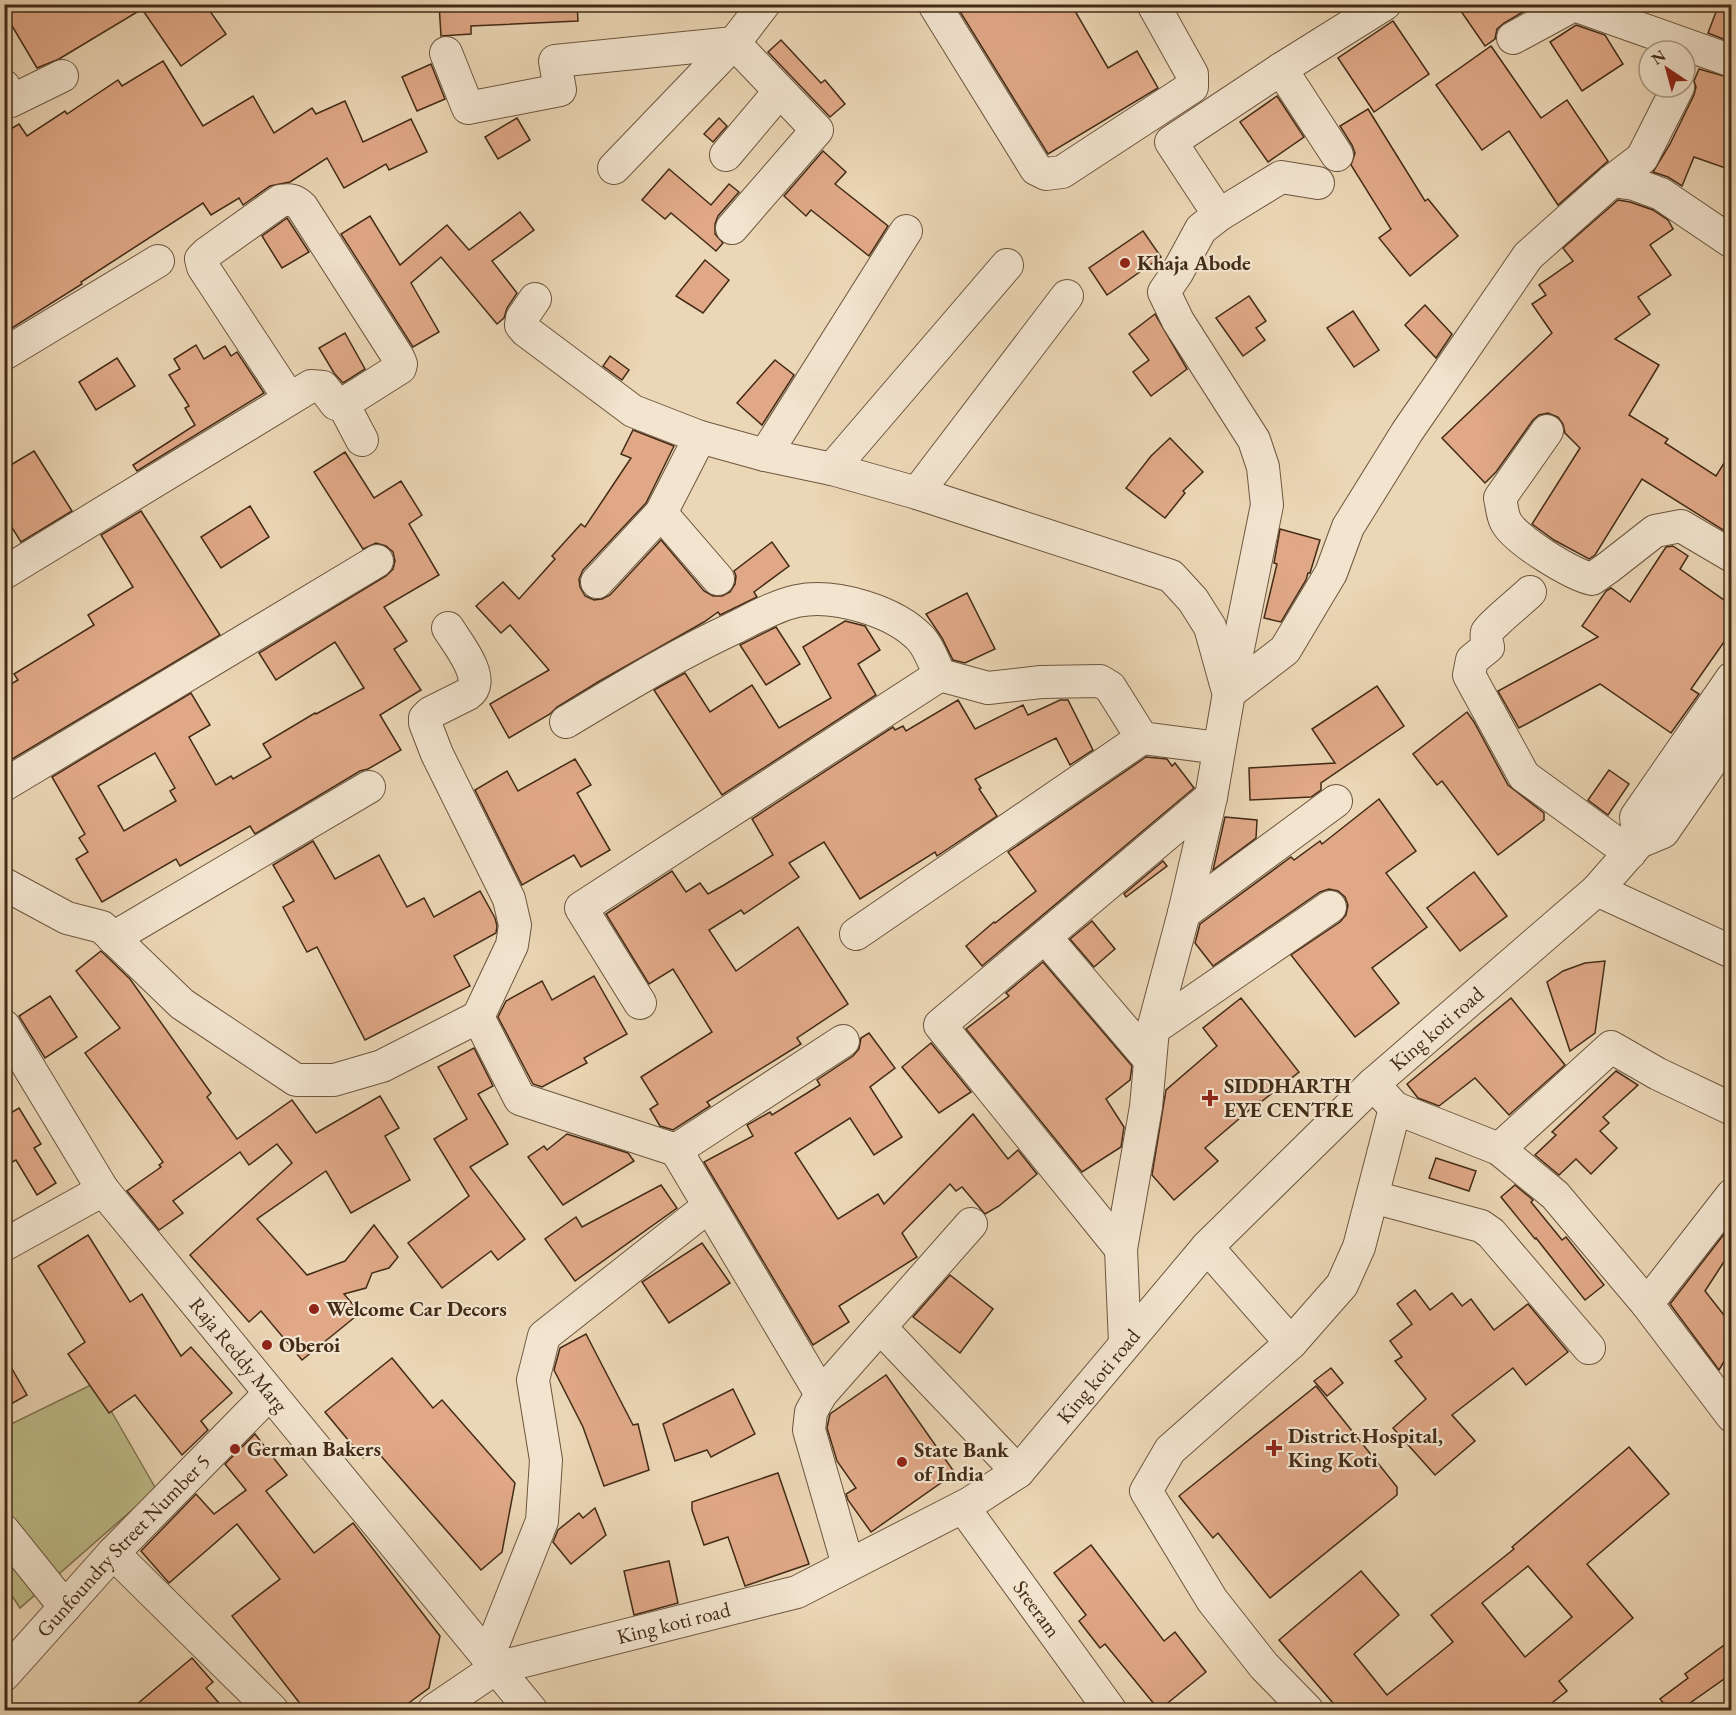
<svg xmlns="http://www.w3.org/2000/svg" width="1736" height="1715" font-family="'EB Garamond',serif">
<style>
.green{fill:#bdbc89;stroke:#807450;stroke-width:1.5}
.building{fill:#e0a887;stroke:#432b16;stroke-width:1.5;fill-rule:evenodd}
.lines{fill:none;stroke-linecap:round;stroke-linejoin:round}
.minor-casing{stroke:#6d563e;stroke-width:34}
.minor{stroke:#f2e4cf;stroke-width:32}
.poi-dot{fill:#8f2418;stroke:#f2e4cf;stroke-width:2}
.labels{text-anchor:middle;stroke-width:4.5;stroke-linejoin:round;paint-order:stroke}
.poi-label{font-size:21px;font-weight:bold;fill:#432b16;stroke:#f2e4cf;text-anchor:start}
.street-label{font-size:21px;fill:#432b16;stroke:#f2e4cf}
</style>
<rect width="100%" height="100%" fill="#ebd6b5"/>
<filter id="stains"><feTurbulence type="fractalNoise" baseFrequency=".00333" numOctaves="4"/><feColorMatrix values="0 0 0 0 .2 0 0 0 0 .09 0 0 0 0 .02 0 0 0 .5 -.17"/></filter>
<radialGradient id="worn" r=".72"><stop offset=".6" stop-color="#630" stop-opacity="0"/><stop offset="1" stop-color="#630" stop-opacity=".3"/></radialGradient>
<!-- green -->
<path class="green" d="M95,1383l61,106 -136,119 -15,-23v-158z"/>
<!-- building -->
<g class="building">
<path d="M22,4h183l21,30 -45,32 -39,-57 -83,50 -22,9 -32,-54z"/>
<path d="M439,4h138l1,17 -107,5v8l-30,2z"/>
<path d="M969,4h102l37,64 29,-17 21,37 -110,66 -89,-144z"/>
<path d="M1456,4h62l5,8 -19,11 -7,6 -2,10 -10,7z"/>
<path d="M1719,4h12v38l-23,-9z"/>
<path d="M1393,21l36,53 -55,38 -36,-54z"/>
<path d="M1576,25l29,10 18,29 -41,27 -32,-49z"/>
<path d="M781,40l40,43 4,-3 20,24 -15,13 -62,-65z"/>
<path d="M1491,46l50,72 26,-18 41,61 -50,44 -49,-74 -27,19 -46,-65z"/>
<path d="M163,61l40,65 50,-30 21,37 38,-25 4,6 29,-13 18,41 48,-23 16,33 -38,18 -3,-6 -42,24 -17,-30 -37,24 -20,4 -27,19 -4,-7 -28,17 -8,-12 -122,79 1,2 -78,49v-200l15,-9 8,12 38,-25 2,3 51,-34 4,6z"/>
<path d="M431,64l14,35 -28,12 -15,-34z"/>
<path d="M1699,69l32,9v92l-37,-13 -12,29 -14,-9 -15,-5 17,-28 24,-49 2,-8 -2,-6z"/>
<path d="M1277,96l27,41 -36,25 -28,-40z"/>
<path d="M1368,109l57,92 3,-2 30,37 -48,40 -31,-38 12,-9 -40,-64 4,-12 -3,-8 -12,-19z"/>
<path d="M517,118l13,22 -32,19 -13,-22z"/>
<path d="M719,118l8,8 -14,16 -9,-8z"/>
<path d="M823,151l23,21 -11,12 53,42 -19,30 -58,-46 -5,6 -22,-20z"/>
<path d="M669,169l42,36 18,-21 10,8 -21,24 -3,8v10l8,9 -7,8 -45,-38 -6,6 -23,-19z"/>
<path d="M1618,200l12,2 23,8 15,10 5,9 -23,16 21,30 -33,22 12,17 -35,25 44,26 -30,50 39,24 -3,4 51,33 15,-24v83l-89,-56 -47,76 -6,4 -35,-19 -22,-16 48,-76 -15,-15 -2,-9 -5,-7 -10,-4 -9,2 -6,5 -37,52 -11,11 -43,-45 110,-105 -20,-29 14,-9 -7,-10 34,-24 -10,-13z"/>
<path d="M520,212l14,18 -42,31 25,32 -10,15 -3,10 -7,6 -56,-67 -30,26 28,49 -26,15 -72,-113 29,-18 30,49 47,-40 22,25z"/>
<path d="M287,218l22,34 -27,16 -20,-32z"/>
<path d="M1143,231l18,26 -54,38 -18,-27z"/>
<path d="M705,260l24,20 -26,33 -27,-17z"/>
<path d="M1249,296l17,25 -10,7 9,12 -22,16 -27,-38z"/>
<path d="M1425,305l27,29 -16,24 -31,-33z"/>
<path d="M1353,311l26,39 -25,17 -27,-39z"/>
<path d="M1155,314l32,55 -36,27 -18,-24 16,-12 -20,-26z"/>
<path d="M345,333l20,36 -22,14 -9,-10 -15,-25z"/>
<path d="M196,345l8,14 21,-13 6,10 6,-4 27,41 -127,78 -4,-6 62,-40 -10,-17 4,-2 -20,-31 11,-6 -6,-10z"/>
<path d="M610,356l19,14 -7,10 -19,-14z"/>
<path d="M117,358l18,28 -39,24 -17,-28z"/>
<path d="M775,360l19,15 -32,50 -25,-22z"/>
<path d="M633,430l41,16 -28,57 -63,67 -4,9 1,8 5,9 9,4 8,-1 8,-4 51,-55 43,51 9,5h9l8,-4 5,-8 1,-8 -2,-5 38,-29 17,24 -35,26 3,5 -37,18 -2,-3 -14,10 -106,60 -41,25 -7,7 -41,24 -19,-34 59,-34 -39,-45 -9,8 -25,-27 27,-24 16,17 36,-40 -3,-3 29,-32 4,3 46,-69 -10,-4z"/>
<path d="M1170,438l33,34 -20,19 2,2 -20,25 -39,-30 25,-32z"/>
<path d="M34,451l38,60 -51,31 -17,-27v-46z"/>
<path d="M345,452l29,46 27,-17 21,34 -13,9 30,51 -55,32 23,34 -13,8 27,41 -41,25 21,35 -33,19 -8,2 -105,63 -5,-8 -70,40 -4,-7 -74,43 -26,-43 12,-7 -9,-14 6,-4 -33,-57 139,-84 19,32 -21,12 27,48 15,-9 2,3 38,-22 -8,-13 52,-31 1,1 48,-26 -29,-46 -59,38 -17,-27 127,-77 7,-7 2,-8 -2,-9 -7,-6 -10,-3 -13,6 -49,-77zM155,753l20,35 -5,3 6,10 -52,30 -26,-45z"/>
<path d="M250,506l19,31 -48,31 -20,-31z"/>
<path d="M141,511l79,124 -216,129v-76l14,-8 -4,-6 80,-49 -6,-10 45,-28 -32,-52z"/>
<path d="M1280,529l40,11 -10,33h-2l-2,7 -25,42 -17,-4 13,-54 -3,-1z"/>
<path d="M1673,546l15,10 -8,13 51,36v27l-40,57 8,5 -28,39 -71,-49 -81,44 -21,-37 100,-54 -16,-11 24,-35 5,-3 19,14 36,-55z"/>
<path d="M967,593l28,56 -30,14 -12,-3 -11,-22 -16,-24z"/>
<path d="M845,621l20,5 15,24 -22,14 18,31 -154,100 -68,-105 31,-17 25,39 42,-27 27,43 52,-30 -28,-51z"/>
<path d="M776,627l24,37 -34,21 -26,-40z"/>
<path d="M1377,686l27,40 -83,57v7l-10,7 -61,3 -1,-32 86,-5 -23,-34z"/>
<path d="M958,700l17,29 48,-24 5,10 32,-15h8l25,50 -23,15 -14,-27 -81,41 6,9 -2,1 18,27 -60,40 -2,-4 -75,47 -36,-57 -35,21 10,14 -55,37 -3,-4 -32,20 27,41 62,-44 50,77 -51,34 4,6 -94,58 3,4 -37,24 -13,-4 -10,-17 8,-5 -17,-27 71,-45 -39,-63 -24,15 -43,-70 66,-43 14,21 14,-9 8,11 16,-9 49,-30 -21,-36 141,-92 2,3 8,-4 3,5z"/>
<path d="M1467,712l7,10 34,63 36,28v7l-46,35 -56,-74 -5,4 -24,-31z"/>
<path d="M1146,757l21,2 5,7 3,-3 19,25 -212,178 -16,-20 28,-24 1,1 41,-32 -28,-39z"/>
<path d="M575,759l16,26 -14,8 33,57 -29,17 -7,-12 -52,30 -47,-95 32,-19 11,20z"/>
<path d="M1609,770l20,14 -21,31 -20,-15z"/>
<path d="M1379,799l37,52 -30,22 41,54 -55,41 27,35 -44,34 -64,-82 49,-33 6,-7 2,-10 -3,-8 -7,-6 -9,-2 -9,3 -107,74 -18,-23 5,-19 91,-67 3,3 26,-19 2,3z"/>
<path d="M1225,817l32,3 -1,18 -43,32z"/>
<path d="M313,841l22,38 44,-24 28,52 17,-9 10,19 46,-26 15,27 2,8 -1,7 -42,23 16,30 -105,54 -48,-93 -10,5 -24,-45 11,-6 -21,-36z"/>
<path d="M1163,861l4,5 -41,31 -2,-3z"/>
<path d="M1474,872l33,44 -47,35 -33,-43z"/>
<path d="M1092,921l23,28 -21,18 -24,-28z"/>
<path d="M101,951l29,28 81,114 -4,4 30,42 55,-39 24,33 64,-37 19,32 -14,8 25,44 -59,33 -25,-42 -69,48 50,56 38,-14 29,-36 24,32 -9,11 -17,5 -6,15 -22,6 16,19 -58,47 -41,-49 -12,11 -59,-67 102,-92 -15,-19 -28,21 -9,-13 -67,49 10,12 -24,17 -32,-39 34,-24 -2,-2 4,-3 -78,-109 35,-25 -44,-57z"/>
<path d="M1605,961l-10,72 -25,18 -23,-69 16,-11 22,-8z"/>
<path d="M1043,962l89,104 -2,14 -24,19 18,28 -3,20 -39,25 -116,-143 43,-33 -3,-3z"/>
<path d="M594,976l33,58 -43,24 3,5 -45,24 -9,-3 -35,-67 8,-16 36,-20 10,19z"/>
<path d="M50,996l27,41 -32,21 -26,-42z"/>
<path d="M1241,998l58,74 -38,30 -1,-1 -55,47 13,13 -44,39 -22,-25 14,-85 51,-44 -14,-18z"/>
<path d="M1511,998l54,67 -56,50 -34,-37 -36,28 -21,-8 -11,-14z"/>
<path d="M869,1033l26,35 -25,19 32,50 -28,18 -24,-37 -55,35 43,66 40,-25 6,10 89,-90 35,45 10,-9 19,24 -38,32 -14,8 -23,-27 -6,4 -6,-7 -48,49 15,24 -78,49 10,16 -36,23 -109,-183 49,-26 -6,-11 23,-13 2,3 48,-30 -3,-5 36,-24 6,-7 2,-11z"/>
<path d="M931,1043l40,49 -32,21 -37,-46z"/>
<path d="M474,1048l19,38 -15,8 30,50 -38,23 55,72 -27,21 -7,-9 -49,37 -34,-45 61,-47 -35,-57 33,-20 -29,-52z"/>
<path d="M1616,1071l22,14 -35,32 6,6 -9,8 17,17 -26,26 -15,-15 -17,16 -24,-20 21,-20 -4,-3z"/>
<path d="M19,1108l22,36 -7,4 22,35 -19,12 -21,-35 -12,6v-49z"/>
<path d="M567,1134l61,19 6,8 -71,44 -35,-48 16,-11 3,4z"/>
<path d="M1436,1158l40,13 -7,20 -40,-13z"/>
<path d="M661,1185l16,23 -102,73 -30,-42 31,-22 6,10z"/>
<path d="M1515,1185l18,15 -2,2 31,38 4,-3 38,48 -19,15 -49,-62 -1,1 -34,-42z"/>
<path d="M1731,1225v26l-26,40 26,33v26l-12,20 -49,-66z"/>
<path d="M88,1235l42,67 12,-8 39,62 10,-9 41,46 -31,28 7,9 -26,25 -47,-60 -26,18 -41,-59 17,-12 -47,-76z"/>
<path d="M702,1243l28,40 -61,40 -27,-41z"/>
<path d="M950,1275l43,34 -33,44 -47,-36z"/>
<path d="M1415,1290l15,20 22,-17 10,13 9,-7 23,31 34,-26 40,48 -42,33 -13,-17 -61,47 23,26 -40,34 -42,-47 33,-29 -31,-38 7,-4 -12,-16 22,-17 -15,-20z"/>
<path d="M586,1334l47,91 5,-1 11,46 -45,16 -21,-59 -29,-57 6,-22z"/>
<path d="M4,1355l23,40 -23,13z"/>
<path d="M392,1358l41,50 9,-8 73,83 -13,69 -21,18 -107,-122 -11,10 -38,-46z"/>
<path d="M1331,1368l12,15 -16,13 -13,-15z"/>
<path d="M886,1375l69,98 -84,59 -23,-32 -2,-6 10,-6 -19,-27 -10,-33 3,-14z"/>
<path d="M1316,1386l81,101v8l-127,103 -52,-65 -5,5 -34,-42z"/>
<path d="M733,1389l22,45 -44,23 -4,-7 -32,11 -12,-37z"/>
<path d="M255,1434l32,41 -21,16 48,62 39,-30 87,113 -11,52 -30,22h-94l-73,-94 48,-37 -43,-55 -68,59 -28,-32 55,-57 18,20 32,-24 -21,-26z"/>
<path d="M1629,1447l40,47 -82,70 46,54 -74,63 8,10 -24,19h-204l-60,-70 82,-69 38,44 -45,39 33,41 66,-53 -22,-27 83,-66 -2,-2zM1528,1566l44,51 -47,40 -43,-54z"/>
<path d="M778,1473l31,91 -64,22 -17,-49 -24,8 -12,-35v-8z"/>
<path d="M595,1508l11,27 -35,29 -18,-22 5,-12 21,-17 4,5z"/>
<path d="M1091,1545l73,96 11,-9 31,40 -47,38 -54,-66 -5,4 -21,-27 7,-6 -32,-42z"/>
<path d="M669,1561l9,42 -44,12 -10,-44z"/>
<path d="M1731,1640v34l-51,36h-11l-9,-11 28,-21 -3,-4z"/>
<path d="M192,1658l21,24 -7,6 19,22h-95z"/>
</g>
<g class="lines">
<!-- minor casing -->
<g class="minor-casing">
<g id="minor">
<path d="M934,4l102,165 10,5 16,-2 130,-85v-13l-39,-70"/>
<path d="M1513,38l61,-33 158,56"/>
<path d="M446,53l22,55 92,-18 -5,-29 179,-18 83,87 -85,98"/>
<path d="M1281,69l56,86"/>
<path d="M4,86l7,15 51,-25"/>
<path d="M726,155l53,-63"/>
<path d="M614,168l120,-125 30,-39"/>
<path d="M1612,181l22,3 27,10 71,48"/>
<path d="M1219,215l-48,-73 110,-73 104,-65"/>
<path d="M535,299l-13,19 -1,7 5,6 107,80 67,26 65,18 67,14 85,24 254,83 22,24 17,27 17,61"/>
<path d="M4,354l154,-93"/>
<path d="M343,404l19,36"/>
<path d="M1547,431l-47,67c2,8 2,17 6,24 9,18 65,52 86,57l17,-12 46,-36 26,-5 51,30"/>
<path d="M765,455l141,-224"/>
<path d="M832,469l175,-204"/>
<path d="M917,493l150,-197"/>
<path d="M661,513l57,66"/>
<path d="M4,573l307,-187 12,1 13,17h7l57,-36 1,-4 -3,-7 -96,-150c-7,-7 -12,-8 -22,-6l-73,52 -6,6 2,8 86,131"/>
<path d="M597,582l64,-69 39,-76"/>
<path d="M1530,592c-7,7 -41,35 -43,40 -1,4 0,11 1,15l-16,13 -3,15 55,101 106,77"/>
<path d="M448,628c9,15 40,52 20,66l-38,19 -5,5v5l12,31 72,145 6,26 -3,20 -34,72"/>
<path d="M1229,693l56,-43 46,-77 17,-46 59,-95 121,-176 84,-75 30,-23 36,-71"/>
<path d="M566,722c55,-33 110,-67 168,-94 20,-10 41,-22 63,-27 37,-8 98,10 124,38 8,9 13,24 19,36l48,13 53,-6 59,-1 10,6 32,51 77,10"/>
<path d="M4,785l373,-224"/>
<path d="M1639,842l-3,-25 96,-139"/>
<path d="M4,884l63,34 35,9 80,77 114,76h38l48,-14 96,-49 42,82 156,51 167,-109"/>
<path d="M1597,890l135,62"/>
<path d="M1184,913l152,-112"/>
<path d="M856,934l286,-196"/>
<path d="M1045,937l105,123"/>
<path d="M113,938l256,-151"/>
<path d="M640,1003l-59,-95 359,-233"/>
<path id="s1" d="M4,1026l99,164 428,520"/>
<path d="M1153,1029l177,-122"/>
<path d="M1395,1108l104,41 56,46 92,109 85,112"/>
<path d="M1499,1149l112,-102 47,27 74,35"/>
<path d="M676,1150l145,244"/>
<path d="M1373,1197l108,29 10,7 98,115"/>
<path d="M4,1245l99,-55"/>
<path d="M1207,1247l84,96"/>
<path d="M1121,1249l-181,-224 271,-228"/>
<path d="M1647,1304l85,-109"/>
<path d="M880,1327l138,145"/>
<path d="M1125,1344l-4,-95 25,-142 7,-78 31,-116 27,-116 18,-104 38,-188 -4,-38 -9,-27 -76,-119 -14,-29 13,-19 24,-44 18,-14 62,-38 37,6"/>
<path id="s2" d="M963,1507l147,203"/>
<path d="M4,1531l61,76"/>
<path d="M113,1553l159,157"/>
<path d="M848,1565l-39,-135 2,-18 10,-18 150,-170"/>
<path d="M488,1657l54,-136 4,-61 -13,-80 11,-44 165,-130"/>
<path id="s3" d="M4,1675l109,-122 157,-160"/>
<path id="s4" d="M434,1710l62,-42 301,-76 173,-89 48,-31 189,-225 166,-163 224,-194 42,-48 24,-10 69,-100"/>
<path d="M1307,1710l-43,-44 -52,-66 -66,-109 24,-41 121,-107 51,-58 17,-38 36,-139 -22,-24"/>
</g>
</g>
<!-- minor -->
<use href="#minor" class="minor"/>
</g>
<!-- markers -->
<g class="poi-dot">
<circle cx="1125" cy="263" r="6"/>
<path d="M1207 1089h6v6h6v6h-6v6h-6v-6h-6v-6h6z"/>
<circle cx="314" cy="1309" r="6"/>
<circle cx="267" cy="1345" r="6"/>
<path d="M1271 1439h6v6h6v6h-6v6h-6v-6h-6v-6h6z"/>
<circle cx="235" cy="1449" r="6"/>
<circle cx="902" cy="1462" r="6"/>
</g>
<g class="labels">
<!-- poi labels -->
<g class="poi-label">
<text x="1137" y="270">Khaja Abode</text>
<text x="1224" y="1093">SIDDHARTH<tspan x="1224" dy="24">EYE CENTRE</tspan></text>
<text x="326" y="1316">Welcome Car Decors</text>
<text x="279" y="1352">Oberoi</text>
<text x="1288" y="1443">District Hospital,<tspan x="1288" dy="24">King Koti</tspan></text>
<text x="247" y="1456">German Bakers</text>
<text x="914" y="1457">State Bank<tspan x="914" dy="24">of India</tspan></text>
</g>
<!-- street labels -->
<g class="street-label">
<text dy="7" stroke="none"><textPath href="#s4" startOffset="1248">King koti road</textPath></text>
<text dy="7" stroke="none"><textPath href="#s1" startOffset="405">Raja Reddy Marg</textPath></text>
<text dy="7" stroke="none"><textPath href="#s4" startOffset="762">King koti road</textPath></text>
<text dy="7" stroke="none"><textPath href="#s3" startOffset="176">Gunfoundry Street Number 5</textPath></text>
<text dy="7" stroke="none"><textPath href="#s2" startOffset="126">Sreeram</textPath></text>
<text dy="7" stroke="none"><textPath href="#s4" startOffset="258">King koti road</textPath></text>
</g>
</g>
<!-- margin -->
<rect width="1736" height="1715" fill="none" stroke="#ebd6b5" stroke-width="24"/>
<rect x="6" y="6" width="1724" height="1703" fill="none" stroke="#432b16" stroke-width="3"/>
<rect x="12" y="12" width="1712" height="1691" fill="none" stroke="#432b16" stroke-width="1.5"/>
<!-- north arrow -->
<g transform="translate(1667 69) rotate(324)"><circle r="28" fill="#f2e4cf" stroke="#ac9a85" stroke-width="1.5"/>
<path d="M0-4.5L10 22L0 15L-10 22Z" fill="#8f2418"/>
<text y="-9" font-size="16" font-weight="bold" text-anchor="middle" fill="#432b16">N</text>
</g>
<rect width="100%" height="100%" filter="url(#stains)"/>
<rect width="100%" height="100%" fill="url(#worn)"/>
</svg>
